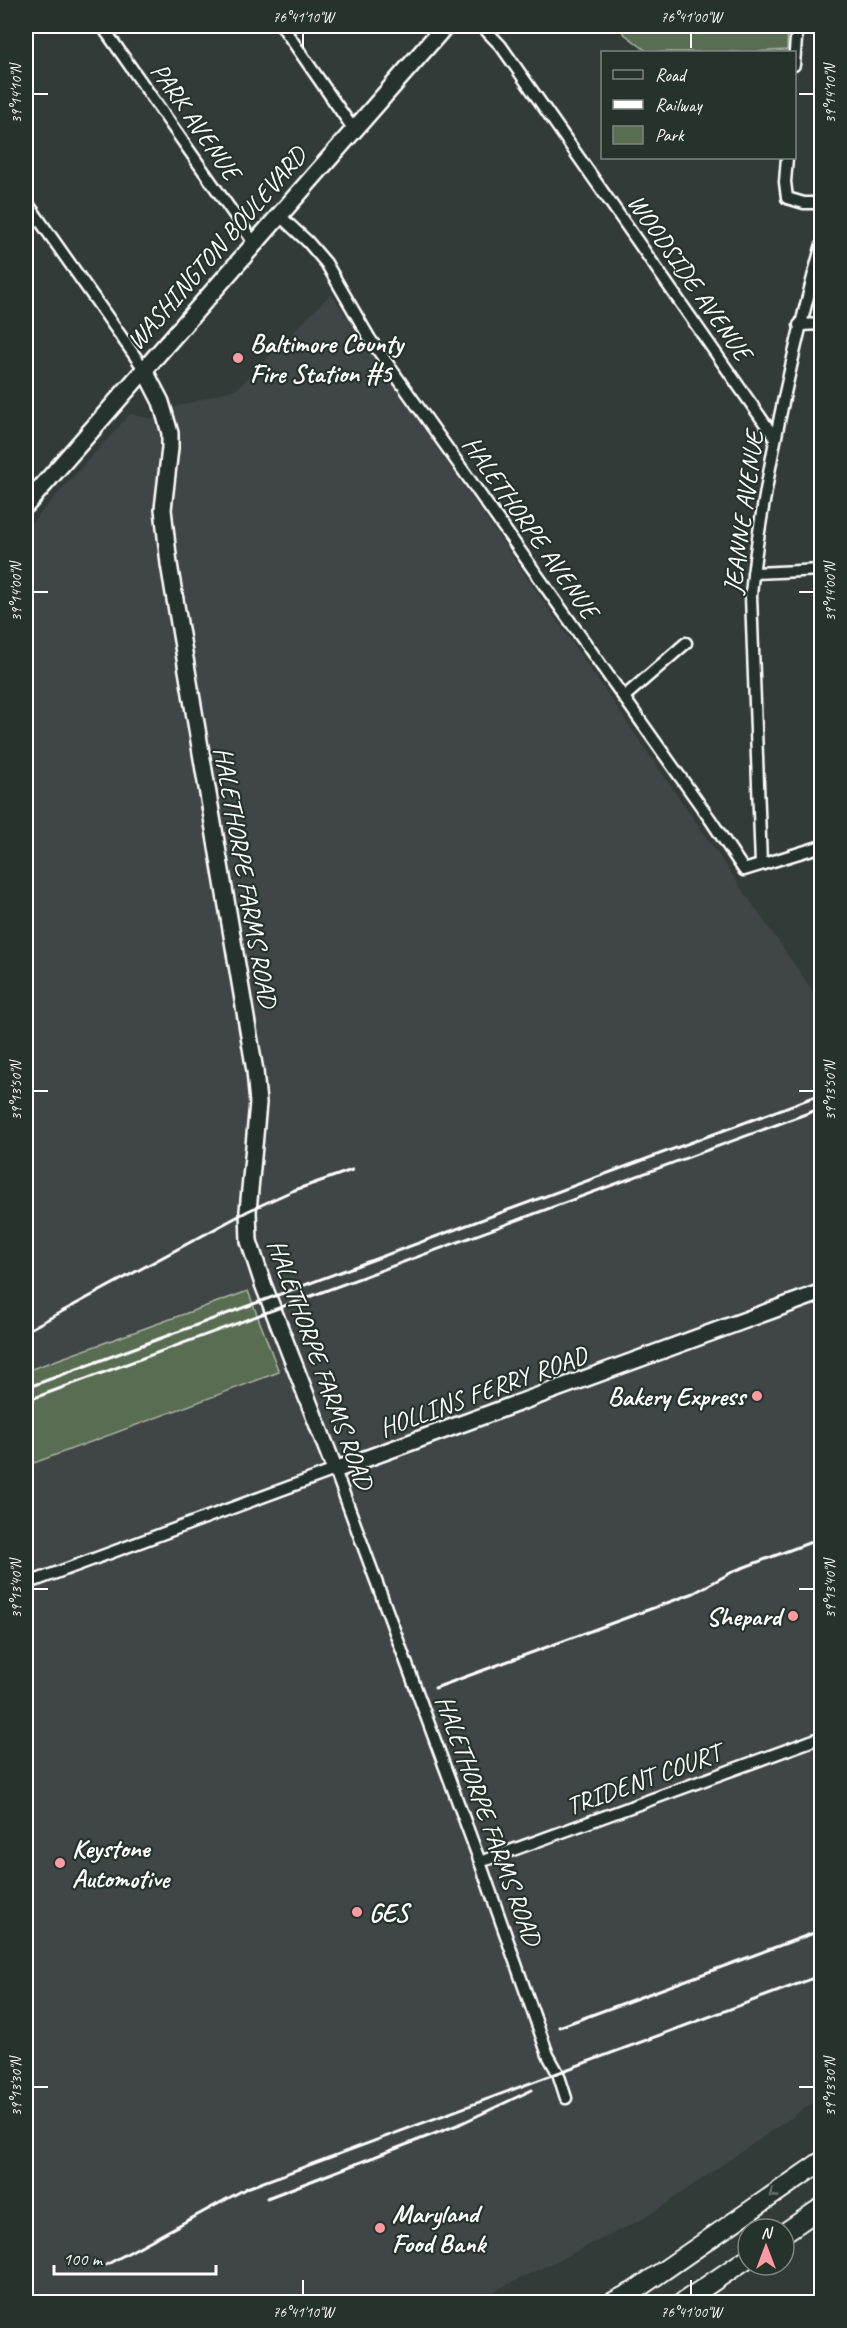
<svg xmlns="http://www.w3.org/2000/svg" width="847" height="2328" font-family="Caveat,sans-serif">
<style>
.built{fill:#414545}
.green{fill:#596d51;stroke:#acb6a8;stroke-width:1.5}
.lines{fill:none;stroke-linecap:round;stroke-linejoin:round}
.street-casing{stroke:#fff;stroke-width:15}
.secondary-casing{stroke:#fff;stroke-width:20}
.primary-casing{stroke:#fff;stroke-width:21}
.highway-casing{stroke:#fff;stroke-width:22}
.street{stroke:#26332d;stroke-width:10}
.secondary{stroke:#26332d;stroke-width:15}
.primary{stroke:#26332d;stroke-width:16}
.highway{stroke:#26332d;stroke-width:18}
.rail{stroke:#fff;stroke-width:3}
.oneway{stroke:#727a76}
.ticks{fill:none;stroke:#fff;stroke-width:2}
.poi-dot{fill:#ff9aa2;stroke:#26332d;stroke-width:2}
.labels{text-anchor:middle;stroke-width:4.5;stroke-linejoin:round;paint-order:stroke}
.street-label{font-size:26px;fill:#fff;stroke:#26332d}
.poi-label{font-size:26px;font-weight:bold;fill:#fff;stroke:#26332d;text-anchor:start}
.neatline{fill:none;stroke:#fff;stroke-width:2}
.ticks-label{font-size:15px;text-anchor:middle;fill:#fff}
</style>
<rect width="100%" height="100%" fill="#323b38"/>
<filter id="ink" filterUnits="userSpaceOnUse"><feTurbulence type="fractalNoise" baseFrequency=".0167" numOctaves="2"/><feDisplacementMap in="SourceGraphic" scale="12" xChannelSelector="R" yChannelSelector="G"/><feConvolveMatrix kernelMatrix="1 2 1 2 8 2 1 2 1" color-interpolation-filters="sRGB"/></filter>
<g filter="url(#ink)">
<!-- built -->
<path class="built" d="M331,294l490,709v1094l-176,121 -173,84h-446v-836l253,-94 -31,-81 -222,80v-842l104,-115 22,5 27,-13 59,-18z"/>
<!-- green -->
<g class="green">
<path d="M623,26h68v6l24,-6h73l-1,24 -34,2h-105l-25,-19z"/>
<path d="M248,1291l31,81 -253,94v-95z"/>
</g>
<g class="lines">
<!-- street casing -->
<g class="street-casing">
<g id="street">
<path d="M102,26l152,217"/>
<path d="M282,26l72,104"/>
<path d="M482,26l19,20 274,392"/>
<path d="M794,65l3,-39"/>
<path d="M787,158l-2,24 2,16 17,5h18"/>
<path d="M26,201l118,168"/>
<path d="M279,215l29,27 18,21 44,76 340,480 34,51 78,-24"/>
<path d="M799,325l23,-1"/>
<path d="M753,573l69,-3"/>
<path d="M624,697l62,-54"/>
<path d="M761,864l-10,-268c3,-42 11,-82 18,-123 14,-77 32,-153 53,-229"/>
<path d="M26,1584l309,-114 145,392 68,193 10,18 8,25"/>
<path d="M480,1862l342,-125"/>
</g>
</g>
<!-- secondary casing -->
<g class="secondary-casing">
<path id="secondary" d="M144,369l17,33 9,31v15l-7,61 6,55 86,507 3,32 -10,108 1,30 14,43 72,186 487,-178"/>
</g>
<!-- primary casing -->
<g class="primary-casing">
<path id="primary" d="M26,505l419,-479"/>
</g>
<!-- highway casing -->
<g class="highway-casing">
<g id="highway">
<path d="M784,2233l38,-26"/>
<path d="M613,2302l21,-11 188,-130"/>
<path d="M683,2302l65,-44"/>
</g>
</g>
<!-- street -->
<use href="#street" class="street"/>
<!-- secondary -->
<use href="#secondary" class="secondary"/>
<!-- primary -->
<use href="#primary" class="primary"/>
<!-- highway -->
<use href="#highway" class="highway"/>
<!-- rail -->
<g class="rail">
<path d="M26,1331l222,-120 44,-20 60,-21"/>
<path d="M26,1388l796,-294"/>
<path d="M26,1401l796,-293"/>
<path d="M435,1688l259,-95 40,-22 88,-33"/>
<path d="M559,2027l263,-97"/>
<path d="M267,2198l193,-74 72,-34"/>
<path d="M106,2265l141,-77 575,-213"/>
</g>
</g>
<!-- one-way arrows -->
<defs><path id="oneway-chevron" d="M-2-3.5L2.5 0L-2 3.5" fill="none" stroke-width="1.6" stroke-linecap="round" stroke-linejoin="round" transform="scale(1.5)"/></defs>
<use class="oneway" href="#oneway-chevron" transform="translate(773 2194) rotate(145)"/>
</g>
<!-- ticks -->
<path class="ticks" d="M303,33v15M691,33v15M33,94h15M799,94h15M33,592h15M799,592h15M33,1091h15M799,1091h15M33,1589h15M799,1589h15M33,2087h15M799,2087h15M303,2280v15M691,2280v15"/>
<!-- markers -->
<g class="poi-dot">
<circle cx="238" cy="358" r="6"/>
<circle cx="757" cy="1396" r="6"/>
<circle cx="793" cy="1616" r="6"/>
<circle cx="60" cy="1863" r="6"/>
<circle cx="357" cy="1912" r="6"/>
<circle cx="380" cy="2228" r="6"/>
</g>
<g class="labels">
<!-- street labels -->
<g class="street-label">
<text transform="translate(196 121) rotate(55)" y="9">PARK AVENUE</text>
<text transform="translate(216 248) rotate(-49)" y="9">WASHINGTON BOULEVARD</text>
<text transform="translate(690 277) rotate(55)" y="9">WOODSIDE AVENUE</text>
<text transform="translate(743 512) rotate(-82)" y="9">JEANNE AVENUE</text>
<text transform="translate(531 527) rotate(55)" y="9">HALETHORPE AVENUE</text>
<text transform="translate(246 877) rotate(80)" y="9">HALETHORPE FARMS ROAD</text>
<text transform="translate(321 1364) rotate(70)" y="9">HALETHORPE FARMS ROAD</text>
<text transform="translate(483 1391) rotate(-20)" y="9">HOLLINS FERRY ROAD</text>
<text transform="translate(643 1779) rotate(-20)" y="9">TRIDENT COURT</text>
<text transform="translate(489 1820) rotate(70)" y="9">HALETHORPE FARMS ROAD</text>
</g>
<!-- poi labels -->
<g class="poi-label">
<text x="250" y="352">Baltimore County<tspan x="250" dy="30">Fire Station #5</tspan></text>
<text x="745" y="1405" text-anchor="end">Bakery Express</text>
<text x="781" y="1625" text-anchor="end">Shepard</text>
<text x="72" y="1857">Keystone<tspan x="72" dy="30">Automotive</tspan></text>
<text x="369" y="1921">GES</text>
<text x="392" y="2222">Maryland<tspan x="392" dy="30">Food Bank</tspan></text>
</g>
</g>
<!-- margin -->
<rect width="847" height="2328" fill="none" stroke="#26332d" stroke-width="66"/>
<!-- legend -->
<rect x="601" y="51" width="195" height="108" fill="#26332d" stroke="#7d8581" stroke-width="1.5"/>
<rect x="613" y="70" width="30" height="9" fill="#26332d" stroke="#7d8581" stroke-width="1.5"/>
<text x="655" y="81" font-size="18" fill="#ffffff">Road</text>
<rect x="613" y="100" width="30" height="9" fill="#ffffff" stroke="#7d8581" stroke-width="1.5"/>
<text x="655" y="111" font-size="18" fill="#ffffff">Railway</text>
<rect x="613" y="126" width="30" height="18" fill="#596d51" stroke="#7d8581" stroke-width="1.5"/>
<text x="655" y="141" font-size="18" fill="#ffffff">Park</text>
<!-- north arrow -->
<g transform="translate(766 2247)"><circle r="28" fill="#26332d" stroke="#7d8581" stroke-width="1.5"/>
<path d="M0-4.5L10 22L0 15L-10 22Z" fill="#ff9aa2"/>
<text y="-9" font-size="16" font-weight="bold" text-anchor="middle" fill="#ffffff">N</text>
</g>
<!-- scale -->
<path d="M54 2265v9h162v-9" fill="none" stroke="#ffffff" stroke-width="3"/>
<text x="63" y="2265" font-size="18" fill="#ffffff" stroke="#26332d" stroke-width="4.5" paint-order="stroke">100 m</text>
<rect x="33" y="33" width="781" height="2262" class="neatline"/>
<g class="ticks-label">
<text x="303" y="22">76°41'10"W</text>
<text x="691" y="22">76°41'00"W</text>
<text transform="translate(16 94) rotate(-90)" y="5">39°14'10"N</text>
<text transform="translate(830 94) rotate(-90)" y="5">39°14'10"N</text>
<text transform="translate(16 592) rotate(-90)" y="5">39°14'00"N</text>
<text transform="translate(830 592) rotate(-90)" y="5">39°14'00"N</text>
<text transform="translate(16 1091) rotate(-90)" y="5">39°13'50"N</text>
<text transform="translate(830 1091) rotate(-90)" y="5">39°13'50"N</text>
<text transform="translate(16 1589) rotate(-90)" y="5">39°13'40"N</text>
<text transform="translate(830 1589) rotate(-90)" y="5">39°13'40"N</text>
<text transform="translate(16 2087) rotate(-90)" y="5">39°13'30"N</text>
<text transform="translate(830 2087) rotate(-90)" y="5">39°13'30"N</text>
<text x="303" y="2317">76°41'10"W</text>
<text x="691" y="2317">76°41'00"W</text>
</g>
</svg>
